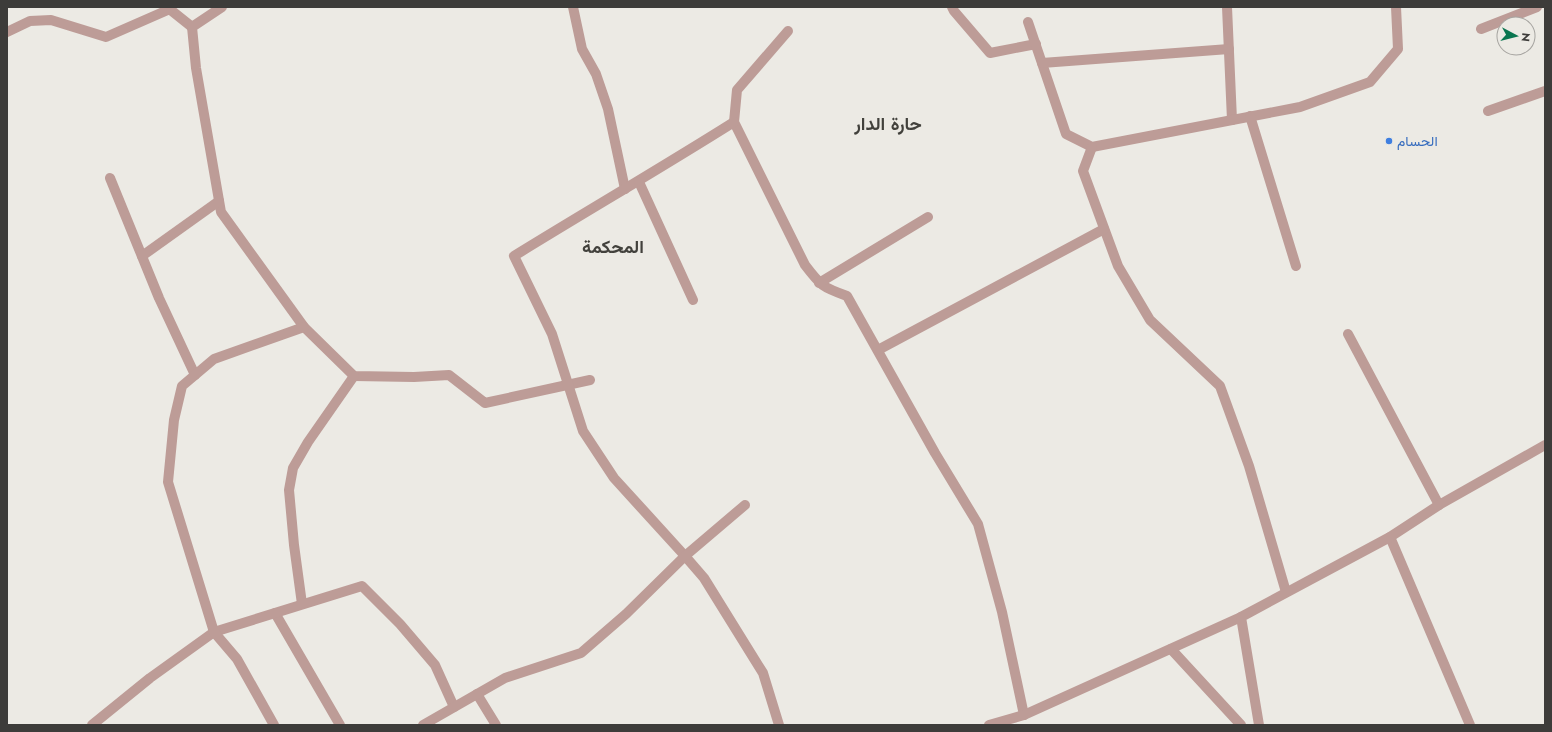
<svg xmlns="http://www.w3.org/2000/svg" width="1552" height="732" font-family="Jost,Vazirmatn,sans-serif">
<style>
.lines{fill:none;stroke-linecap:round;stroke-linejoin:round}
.street{stroke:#bd9c97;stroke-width:10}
.shop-dot{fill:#3f7fe0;stroke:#eceae4;stroke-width:1.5}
.labels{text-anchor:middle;stroke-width:3;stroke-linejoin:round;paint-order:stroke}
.shop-label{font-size:14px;fill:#366cbe;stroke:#eceae4;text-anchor:start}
.district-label{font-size:18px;font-weight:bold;fill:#42413c;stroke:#eceae4}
</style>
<rect width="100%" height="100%" fill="#eceae4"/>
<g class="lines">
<!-- street -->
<g class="street">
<path d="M167,7l25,20"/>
<path d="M222,7l-30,20 4,41 25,144 83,115 50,49 60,1 35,-2 36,28 105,-23"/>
<path d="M573,7l9,42 14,25 12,35 17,80"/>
<path d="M952,7l2,4 36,42 46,-9"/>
<path d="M1227,7l5,113"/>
<path d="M1028,22l38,112 26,13 208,-40 70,-25 28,-33 -2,-42"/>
<path d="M1481,29l56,-22"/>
<path d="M788,31l-51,59 -3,32 71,143c16,21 17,22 42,31l88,157 43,71 24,88 22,103"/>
<path d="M7,32l23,-11 21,-1 55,17 64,-28"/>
<path d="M1042,63l187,-14"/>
<path d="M1488,111l57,-20"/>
<path d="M1250,116l46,150"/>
<path d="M734,122c-73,46 -147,89 -220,134l38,78 31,97 31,47 71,78 19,22 59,95 16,52"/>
<path d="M1092,147l-9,24 35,95 32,54 70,66 29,80 37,126"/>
<path d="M110,178l49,120 36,77"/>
<path d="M639,182l54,118"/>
<path d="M142,256l77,-55"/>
<path d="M819,283l109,-66"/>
<path d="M1348,334l91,171"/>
<path d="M878,350l226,-121"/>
<path d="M1390,537l80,188"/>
<path d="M302,604l-8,-59 -5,-55 4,-22 15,-26 46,-66"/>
<path d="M275,613l65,112"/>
<path d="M1171,649l70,76"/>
<path d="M477,694l19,31"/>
<path d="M92,725l58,-47 64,-46 148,-46 38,38 35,41 19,42"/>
<path d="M274,725l-37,-66 -23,-27 -46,-150 6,-62 8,-34 32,-27 90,-32"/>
<path d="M423,725l82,-47 76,-25 45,-39 59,-58 60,-51"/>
<path d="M989,725l35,-10 217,-98"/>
<path d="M1259,725l-18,-108 149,-80 49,-32 106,-60"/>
</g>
</g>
<!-- markers -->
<circle class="shop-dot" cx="1389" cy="141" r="4"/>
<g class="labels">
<!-- shop labels -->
<g class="shop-label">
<text x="1397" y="146">الحسام</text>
</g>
<!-- district labels -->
<g class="district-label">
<text x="888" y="130">حارة الدار</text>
<text x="613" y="253">المحكمة</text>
</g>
</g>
<!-- border -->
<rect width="1552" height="732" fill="none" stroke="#3d3c3a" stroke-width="16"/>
<!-- north arrow -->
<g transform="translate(1516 36) rotate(97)"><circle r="19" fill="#eceae4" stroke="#a6a4a0"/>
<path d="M0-3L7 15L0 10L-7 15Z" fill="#0a7650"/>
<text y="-6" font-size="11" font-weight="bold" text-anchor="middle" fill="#3d3c3a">N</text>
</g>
</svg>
